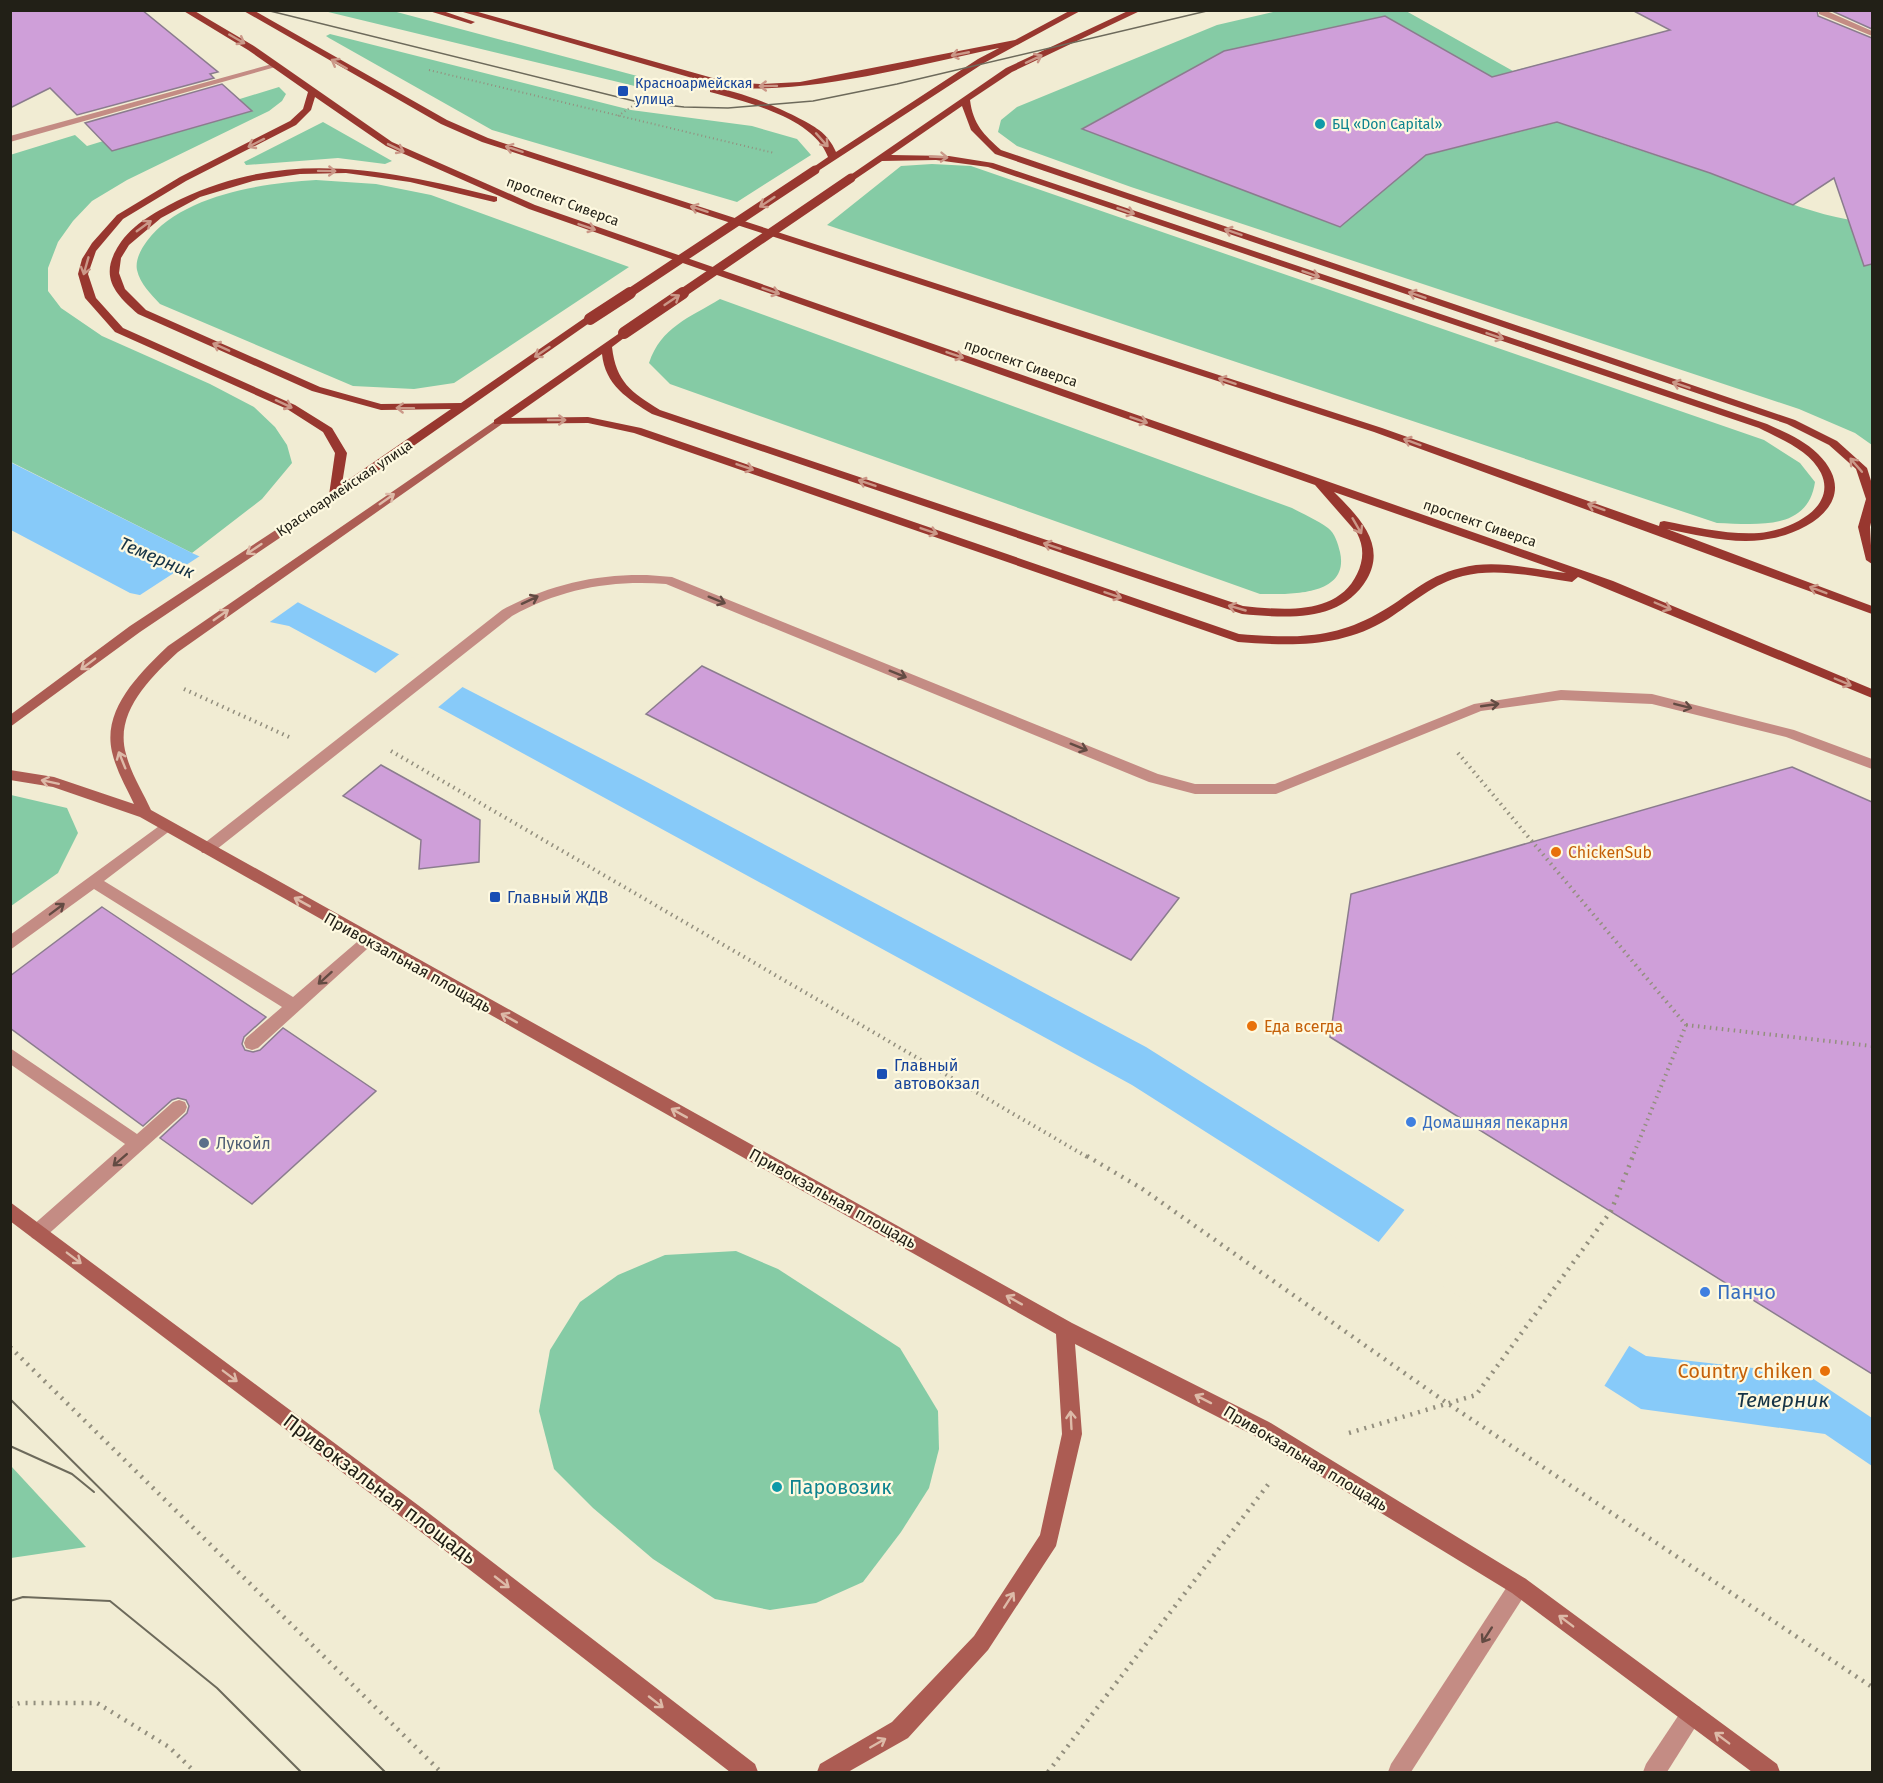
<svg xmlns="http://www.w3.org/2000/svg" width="1883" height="1783" font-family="'Fira Sans',sans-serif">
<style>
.green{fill:#85cba5;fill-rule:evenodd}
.water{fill:#87caf9}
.pier{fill:#f1ecd3}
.building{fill:#cf9fd9;stroke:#8b7c8e;stroke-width:1.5}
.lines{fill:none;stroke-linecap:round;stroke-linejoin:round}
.path-far2{stroke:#938f7e;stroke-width:2;stroke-dasharray:1 3;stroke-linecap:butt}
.path-far1{stroke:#938f7e;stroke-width:4;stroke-dasharray:1.5 4.5;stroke-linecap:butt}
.path{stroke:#938f7e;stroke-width:4.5;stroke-dasharray:2 6;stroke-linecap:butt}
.lane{fill:#c48c84;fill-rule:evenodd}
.street{fill:#c48c84;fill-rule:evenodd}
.secondary{fill:#ac5c53;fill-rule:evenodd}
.primary{fill:#98372f;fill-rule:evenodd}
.tram-far1{stroke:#6d6a5b;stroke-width:1.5}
.tram{stroke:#6d6a5b;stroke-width:2}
.primary-bridge-far1{stroke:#98372f;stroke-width:9}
.primary-bridge{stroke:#98372f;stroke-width:12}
.oneway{stroke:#cb9888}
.oneway2{stroke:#ddbaa8}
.oneway3{stroke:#634b43}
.transit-dot{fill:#1a4fb4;stroke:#fef9e0;stroke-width:2}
.culture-dot{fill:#0f9aa8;stroke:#fef9e0;stroke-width:2}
.food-dot{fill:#e8710a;stroke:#fef9e0;stroke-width:2}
.shop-dot{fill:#3f7fe0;stroke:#fef9e0;stroke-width:2}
.service-dot{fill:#5c6f8a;stroke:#fef9e0;stroke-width:2}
.labels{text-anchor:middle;stroke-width:4.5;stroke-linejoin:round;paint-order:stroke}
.far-transit-label{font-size:14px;fill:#164399;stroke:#fef9e0;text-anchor:start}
.far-culture-label{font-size:14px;fill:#0d838f;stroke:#fef9e0;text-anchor:start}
.far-street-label{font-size:14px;fill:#222017;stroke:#fef9e0}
.food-label{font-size:16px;fill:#c56008;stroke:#fef9e0;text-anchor:start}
.transit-label{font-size:16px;fill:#164399;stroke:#fef9e0;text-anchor:start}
.street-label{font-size:16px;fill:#222017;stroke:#fef9e0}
.shop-label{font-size:16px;fill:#366cbe;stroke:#fef9e0;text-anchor:start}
.service-label{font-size:16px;fill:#4e5e75;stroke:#fef9e0;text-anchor:start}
.water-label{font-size:18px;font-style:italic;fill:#153346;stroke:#fef9e0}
.near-shop-label{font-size:20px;fill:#366cbe;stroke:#fef9e0;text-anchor:start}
.near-food-label{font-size:20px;fill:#c56008;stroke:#fef9e0;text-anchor:end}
.near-culture-label{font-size:20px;fill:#0d838f;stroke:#fef9e0;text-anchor:start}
.near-street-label{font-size:20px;fill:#222017;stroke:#fef9e0}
.near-water-label{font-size:21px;font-style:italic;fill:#153346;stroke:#fef9e0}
</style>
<rect width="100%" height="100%" fill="#f1ecd3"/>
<!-- green -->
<g class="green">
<path d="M324,11h69l263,70 -13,7z"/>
<path d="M1277,11h129l107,60 92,-24 98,59 -103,31c37,12 73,24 110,36 53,19 105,45 162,50v222l-17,-12 -56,-24 -668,-222 -114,-41 -19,-14 3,-12 16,-13 200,-82zM1385,16l181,104 -140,35 -86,72 -257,-99 141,-77z"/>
<path d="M330,34l301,76 121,16 45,13 14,16 -74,47 -245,-72 -163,-92 -3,-2z"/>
<path d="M279,87l7,7 -4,7 -13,10 -142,69 -35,21 -19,20 -15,21 -10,26v23l13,17 41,28 108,48 44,23 21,20 12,18 5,18 -30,36 -70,54 -181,-91 -1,-307 65,-20 12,11z"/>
<path d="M323,122l69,39 -7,3 -47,-6 -92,7 -2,-3z"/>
<path d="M932,164l39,2 793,274 36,23 15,19c-7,50 -60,42 -98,41l-890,-298 74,-59z"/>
<path d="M316,180l60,4 55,11 198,72 -175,116 -40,6 -61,-3 -193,-82c-9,-10 -20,-20 -23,-34 -2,-10 4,-21 10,-29 34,-46 116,-58 169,-61z"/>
<path d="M720,299l572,209c11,6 25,12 36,20 7,5 10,16 12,24 10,45 -52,42 -80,42l-590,-210 -21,-21c12,-36 40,-45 71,-64z"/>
<path d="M11,795l56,13 11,25 -20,40 -47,33z"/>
<path d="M736,1251l42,18 122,79 38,63 1,38 -10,39 -28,44 -38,50 -47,21 -46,7 -55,-11 -62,-40 -60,-51 -39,-39 -15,-58 11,-61 30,-48 38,-27 47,-20z"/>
<path d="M11,1466l75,81 -75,11z"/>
</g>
<!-- water -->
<path class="water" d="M10,462l182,91 88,40 363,187 503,267 257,162 243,147 160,18 66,44v48l-47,-32 -184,-25 -509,-324 -843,-459 -159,-33 -119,-63z"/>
<!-- pier -->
<g class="pier">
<path d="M203,554l79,37 19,9 -34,24 -130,-27z"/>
<path d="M402,652l63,33 -29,24 -63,-34z"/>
<path d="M1406,1208l225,135 -28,45 -226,-144z"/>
</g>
<!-- building -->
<g class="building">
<path d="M10,10h132l76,62 -8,2 4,4 -137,37 -27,-27 -40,20z"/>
<path d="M1632,10h185l1,6 54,22v226l-8,2 -30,-88 -41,27 -83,-32 -153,-51 -131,33 -86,72 -258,-98 142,-78 161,-35 107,61 178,-47z"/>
<path d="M1832,10h40v19l-40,-18z"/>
<path d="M222,84l30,27 -140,40 -27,-28z"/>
<path d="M702,666l477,232 -48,62 -485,-246z"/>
<path d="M381,765l99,55 -1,42 -60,7 2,-29 -78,-44z"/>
<path d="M1792,767l80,35v572l-542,-337 21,-143z"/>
<path d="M102,907l164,110 -22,20 -2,7 3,6 8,2 7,-2 23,-22 93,63 -124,113 -92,-66 27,-25 2,-7 -3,-6 -8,-2 -6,2 -29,26 -133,-98v-52z"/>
</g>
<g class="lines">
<!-- path-far2 -->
<g class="path-far2">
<path d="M429,70l345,83"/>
<path d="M618,116l26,-18"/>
</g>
<!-- path-far1 -->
<g class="path-far1">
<path d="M184,689l105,48"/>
<path d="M391,751l698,407"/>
<path d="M1458,753l228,272 -54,133"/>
<path d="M1686,1025l186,21"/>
</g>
<!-- path -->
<g class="path">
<path d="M1087,1156l54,32 306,215 425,284"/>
<path d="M10,1347l431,425"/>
<path d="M1349,1433l127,-38 135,-184 22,-55"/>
<path d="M10,1706l10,-3h77l72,44 26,25"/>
<path d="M1048,1772l222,-290"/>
</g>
<!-- lane -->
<g class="lane">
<path d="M1819,10h11l-1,2 43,19v5l-53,-22z"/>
<path d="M272,64l7,2 -269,76v-6z"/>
<path d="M647,575l25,2 486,197 37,10h80l199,-80 87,-14 91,4 142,36 78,29v10l-86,-32 -134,-33 -91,-4 -80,11 -205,83h-81l-46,-12 -483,-198c-56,-4 -105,5 -154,32l-300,237h-10l-2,-4 2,-4 300,-235c46,-25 93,-36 145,-35z"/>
<path d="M166,821l5,1 2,4 -2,4 -67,51 189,116 71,-61h10l3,4 -119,108 -6,2 -6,-2 -2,-5 2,-5 36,-31 -188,-118 -84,61v-15z"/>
<path d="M10,1048l127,86 36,-32 6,-2 6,2 2,5 -2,5 -141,126 -6,2 -6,-2 -3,-6 3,-6 93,-82 -115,-80z"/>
</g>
<!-- street -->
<g class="street">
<path d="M1519,1576l7,3 3,7 -3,7 -115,179h-23l3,-8 121,-185z"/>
<path d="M1692,1704l8,3 3,8 -36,57h-24l3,-8 38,-57z"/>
</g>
<!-- secondary -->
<g class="secondary">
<path d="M498,419l6,3 -2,2 -324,228c-28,26 -64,61 -52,102 5,20 17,38 25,56l921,513 197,99 257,157 251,185 3,8h-28l-240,-179 -257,-157 -180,-92 7,90 -26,112 -68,104 -80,88 -60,34h-31l3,-8 72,-42 82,-86 66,-101 22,-101 -6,-100 -916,-517 -87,-30 -43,-7v-10l44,7 80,27c-8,-17 -18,-34 -22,-52 -10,-43 28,-79 56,-106z"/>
<path d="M335,491l4,1v6l-199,134 -130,95v-12l120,-89z"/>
<path d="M10,1202l416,309 329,253 3,8h-28l-318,-247 -402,-304z"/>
</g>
<!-- primary -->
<g class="primary">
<path d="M182,10h11l61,36 138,96 143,63 1078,376 259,108v9l-294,-121 -6,5c-34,-5 -75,-15 -109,-6 -29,7 -50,27 -75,43 -47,29 -97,27 -150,23l-604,-209 -46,-10 -94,1v-4l130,-90 5,3 -1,2 -16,12c4,35 19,45 48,63l583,196c39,4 94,10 114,-32 7,-15 7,-27 0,-41l-42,-48 -786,-276 -143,-63 -71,-49 -4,13 -15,15 -110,56 -63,38 -27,32 -8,23 8,24 27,30 172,77 37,23 15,25 -5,31 109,-75 -70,1 -69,-19 -174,-77c-24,-21 -39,-38 -19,-69 13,-21 40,-35 62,-46 107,-51 207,-29 316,-2v4l-3,1 -84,-20 -64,-9 -46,1 -47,7 -53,16 -39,21 -32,27 -8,13 -2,15 6,16 21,21 174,77 61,17 80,-1 125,-86 9,2 -256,179h-8l-2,-3 6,-42 -12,-21 -36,-23 -172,-77 -30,-34 -7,-24 4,-15 10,-16 25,-28 63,-38 110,-56 13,-12 5,-17 -60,-42zM602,354c3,31 26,45 50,60l590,200c45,4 99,9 125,-35 20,-35 -9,-63 -33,-87l232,81c-34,-4 -72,-14 -105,-5 -38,9 -52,29 -84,46 -46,26 -87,24 -138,20l-598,-206 -53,-11 -77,1z"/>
<path d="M242,10h11l194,110 41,18 894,290 277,98 1,-4 4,-1c31,6 64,14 95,12 28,-2 79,-24 62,-60 -11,-23 -41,-34 -62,-45l-771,-261 -52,-7 -54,1 -28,19 -8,-2 160,-110 124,-58h12l-130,62 -42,28c3,24 14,35 31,50l794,270 42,21 30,27 5,16v34l-2,9 2,37 -6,-4 -8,-33 8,-28 -10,-30 -27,-24 -42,-21 -792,-270 -24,-24 -9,-24 -71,49 58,1 44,7 774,261c17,8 37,16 51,30 46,46 -11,81 -56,86 -31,4 -65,-5 -95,-11l205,77v8l-498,-182 -892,-290 -41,-18z"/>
<path d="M426,10h14l35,12 -4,2z"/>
<path d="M456,10h15l256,72 33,2 40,-2 215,-42 56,-30h11l-98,53 -169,110 -3,-1v-4l16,-11c-14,-39 -81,-55 -118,-65v-4c22,-2 91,28 109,42 8,6 13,13 17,22l142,-93 21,-11c-89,18 -180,45 -272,40z"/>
</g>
<!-- tram-far1 -->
<path class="tram-far1" d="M266,10l372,92 46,5 44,1 85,-7 84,-17 314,-74"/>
<!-- tram -->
<g class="tram">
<path d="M10,1399l375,373"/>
<path d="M10,1446l62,28 22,18"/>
<path d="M10,1601l13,-4 87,4 107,87 84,84"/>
</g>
<!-- primary-bridge-far1 -->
<g class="primary-bridge-far1">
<path d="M628,294l187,-124"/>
<path d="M681,294l170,-116"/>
</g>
<!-- primary-bridge -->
<g class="primary-bridge">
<path d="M590,319l40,-26"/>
<path d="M624,333l59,-40"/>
</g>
</g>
<!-- one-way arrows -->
<defs><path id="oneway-shaft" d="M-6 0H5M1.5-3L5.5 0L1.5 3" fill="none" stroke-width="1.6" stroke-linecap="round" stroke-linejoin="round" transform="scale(1.5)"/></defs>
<g class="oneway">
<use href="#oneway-shaft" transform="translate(237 39) rotate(30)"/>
<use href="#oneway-shaft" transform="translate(960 54) rotate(169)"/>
<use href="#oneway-shaft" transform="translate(1034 59) rotate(-25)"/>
<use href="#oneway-shaft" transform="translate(339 64) rotate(-150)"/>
<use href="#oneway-shaft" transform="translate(768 86) rotate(179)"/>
<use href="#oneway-shaft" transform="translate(822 140) rotate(48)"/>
<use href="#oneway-shaft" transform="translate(256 143) rotate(153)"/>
<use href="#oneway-shaft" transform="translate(396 148) rotate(26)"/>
<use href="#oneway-shaft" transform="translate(514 149) rotate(-162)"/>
<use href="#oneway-shaft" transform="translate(939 157) rotate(3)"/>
<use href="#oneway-shaft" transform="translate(327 171) rotate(1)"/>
<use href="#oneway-shaft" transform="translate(767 202) rotate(146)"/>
<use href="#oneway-shaft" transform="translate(699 209) rotate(-162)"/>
<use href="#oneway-shaft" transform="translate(1126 211) rotate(19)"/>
<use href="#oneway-shaft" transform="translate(144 226) rotate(-36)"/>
<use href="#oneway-shaft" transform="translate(587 227) rotate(19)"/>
<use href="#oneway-shaft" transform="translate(1233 232) rotate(-161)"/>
<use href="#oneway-shaft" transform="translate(86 266) rotate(106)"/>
<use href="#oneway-shaft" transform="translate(1311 274) rotate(19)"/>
<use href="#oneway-shaft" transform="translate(771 291) rotate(19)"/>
<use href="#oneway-shaft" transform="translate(1417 295) rotate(-161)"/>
<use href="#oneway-shaft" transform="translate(672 300) rotate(-34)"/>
<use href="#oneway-shaft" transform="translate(1495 336) rotate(19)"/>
<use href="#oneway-shaft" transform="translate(221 347) rotate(-156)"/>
<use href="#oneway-shaft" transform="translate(542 352) rotate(146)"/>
<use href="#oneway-shaft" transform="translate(955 355) rotate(19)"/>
<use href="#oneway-shaft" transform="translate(1227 381) rotate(-162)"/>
<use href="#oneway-shaft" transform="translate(1681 385) rotate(-161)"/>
<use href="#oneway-shaft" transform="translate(284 404) rotate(25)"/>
<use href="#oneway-shaft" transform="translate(405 408) rotate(-179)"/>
<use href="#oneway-shaft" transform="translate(557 420)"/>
<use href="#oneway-shaft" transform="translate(1139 420) rotate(19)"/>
<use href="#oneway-shaft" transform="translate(1412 442) rotate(-160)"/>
<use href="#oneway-shaft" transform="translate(1856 465) rotate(-131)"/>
<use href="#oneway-shaft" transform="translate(745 467) rotate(19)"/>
<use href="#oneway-shaft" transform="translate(867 483) rotate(-161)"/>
<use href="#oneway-shaft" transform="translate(1596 507) rotate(-160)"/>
<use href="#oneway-shaft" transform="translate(1357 526) rotate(60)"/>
<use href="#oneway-shaft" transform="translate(929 531) rotate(19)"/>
<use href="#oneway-shaft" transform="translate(1052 546) rotate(-161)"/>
<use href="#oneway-shaft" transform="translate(1818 590) rotate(-159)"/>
<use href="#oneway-shaft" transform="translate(1113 595) rotate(19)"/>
<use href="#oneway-shaft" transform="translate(1663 606) rotate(23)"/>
<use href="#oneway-shaft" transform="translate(1237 608) rotate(-164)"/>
<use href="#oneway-shaft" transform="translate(1843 682) rotate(23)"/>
</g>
<g class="oneway2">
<use href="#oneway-shaft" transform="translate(387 499) rotate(-35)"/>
<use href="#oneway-shaft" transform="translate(254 549) rotate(146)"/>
<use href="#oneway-shaft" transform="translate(221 615) rotate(-35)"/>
<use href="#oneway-shaft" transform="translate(88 664) rotate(143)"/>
<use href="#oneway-shaft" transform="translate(122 760) rotate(-112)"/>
<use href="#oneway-shaft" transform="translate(50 782) rotate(-168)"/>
<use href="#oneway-shaft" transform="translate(302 902) rotate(-151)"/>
<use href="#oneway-shaft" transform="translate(509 1018) rotate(-151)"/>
<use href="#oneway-shaft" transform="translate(679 1113) rotate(-151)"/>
<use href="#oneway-shaft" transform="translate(74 1258) rotate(37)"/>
<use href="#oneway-shaft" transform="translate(1014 1300) rotate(-151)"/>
<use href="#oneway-shaft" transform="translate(230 1376) rotate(37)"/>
<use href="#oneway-shaft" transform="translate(1203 1399) rotate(-153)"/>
<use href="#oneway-shaft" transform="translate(1071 1420) rotate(-93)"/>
<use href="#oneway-shaft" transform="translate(502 1582) rotate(38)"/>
<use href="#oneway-shaft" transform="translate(1009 1600) rotate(-57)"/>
<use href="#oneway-shaft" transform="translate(1566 1621) rotate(-143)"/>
<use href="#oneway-shaft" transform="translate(656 1702) rotate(38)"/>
<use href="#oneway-shaft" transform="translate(1722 1738) rotate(-143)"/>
<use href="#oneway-shaft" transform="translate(878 1743) rotate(-30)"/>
</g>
<g class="oneway3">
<use href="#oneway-shaft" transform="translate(530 600) rotate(-25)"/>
<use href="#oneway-shaft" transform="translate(717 600) rotate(22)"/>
<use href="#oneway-shaft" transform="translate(898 674) rotate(22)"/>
<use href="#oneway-shaft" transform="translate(1490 705) rotate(-8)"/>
<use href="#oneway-shaft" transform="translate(1683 706) rotate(14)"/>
<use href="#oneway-shaft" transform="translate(1079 747) rotate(22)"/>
<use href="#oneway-shaft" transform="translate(57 909) rotate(-37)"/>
<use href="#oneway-shaft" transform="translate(325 978) rotate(138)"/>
<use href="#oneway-shaft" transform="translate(120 1160) rotate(139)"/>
<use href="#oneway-shaft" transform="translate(1487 1635) rotate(123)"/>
</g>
<!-- markers -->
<g class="transit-dot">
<rect x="617" y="85" width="12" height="12" rx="3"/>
<rect x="489" y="891" width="12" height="12" rx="3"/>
<rect x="876" y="1068" width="12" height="12" rx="3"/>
</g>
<g class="culture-dot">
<circle cx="1320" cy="124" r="6"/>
<circle cx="777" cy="1487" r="6"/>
</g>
<g class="food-dot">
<circle cx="1556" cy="852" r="6"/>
<circle cx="1252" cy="1026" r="6"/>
<circle cx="1825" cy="1371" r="6"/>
</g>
<g class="shop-dot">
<circle cx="1411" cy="1122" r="6"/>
<circle cx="1705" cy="1292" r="6"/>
</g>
<circle class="service-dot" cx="204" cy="1143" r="6"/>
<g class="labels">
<!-- far-transit labels -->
<g class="far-transit-label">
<text x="635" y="88">Красноармейская<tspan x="635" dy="16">улица</tspan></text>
</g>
<!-- far-culture labels -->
<g class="far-culture-label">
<text x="1332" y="129">БЦ «Don Capital»</text>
</g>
<!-- far-street labels -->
<g class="far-street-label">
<text transform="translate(563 201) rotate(20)" y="5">проспект Сиверса</text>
<text transform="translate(1021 363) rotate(19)" y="5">проспект Сиверса</text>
<text transform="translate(344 488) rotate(-34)" y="5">Красноармейская улица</text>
<text transform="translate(1480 523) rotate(19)" y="5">проспект Сиверса</text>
</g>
<!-- food labels -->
<g class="food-label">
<text x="1568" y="858">ChickenSub</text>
<text x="1264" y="1032">Еда всегда</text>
</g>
<!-- transit labels -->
<g class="transit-label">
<text x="507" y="903">Главный ЖДВ</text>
<text x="894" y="1071">Главный<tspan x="894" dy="18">автовокзал</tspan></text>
</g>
<!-- street labels -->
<g class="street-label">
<text transform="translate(408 962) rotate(29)" y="6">Привокзальная площадь</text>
<text transform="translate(833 1198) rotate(29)" y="6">Привокзальная площадь</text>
<text transform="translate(1306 1458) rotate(31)" y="6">Привокзальная площадь</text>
</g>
<!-- shop labels -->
<g class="shop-label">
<text x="1423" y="1128">Домашняя пекарня</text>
</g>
<!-- service labels -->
<g class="service-label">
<text x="216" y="1149">Лукойл</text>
</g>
<!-- water labels -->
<g class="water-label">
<text transform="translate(157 558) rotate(23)" y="6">Темерник</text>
</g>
<!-- near-shop labels -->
<g class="near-shop-label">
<text x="1717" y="1299">Панчо</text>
</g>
<!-- near-food labels -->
<g class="near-food-label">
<text x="1813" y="1378">Country chiken</text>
</g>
<!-- near-culture labels -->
<g class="near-culture-label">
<text x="789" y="1494">Паровозик</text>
</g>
<!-- near-street labels -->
<g class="near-street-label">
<text transform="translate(380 1489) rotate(37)" y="7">Привокзальная площадь</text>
</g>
<!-- near-water labels -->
<g class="near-water-label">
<text x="1783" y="1407">Темерник</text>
</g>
</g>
<!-- border -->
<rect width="1883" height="1783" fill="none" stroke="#222017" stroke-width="24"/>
</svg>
